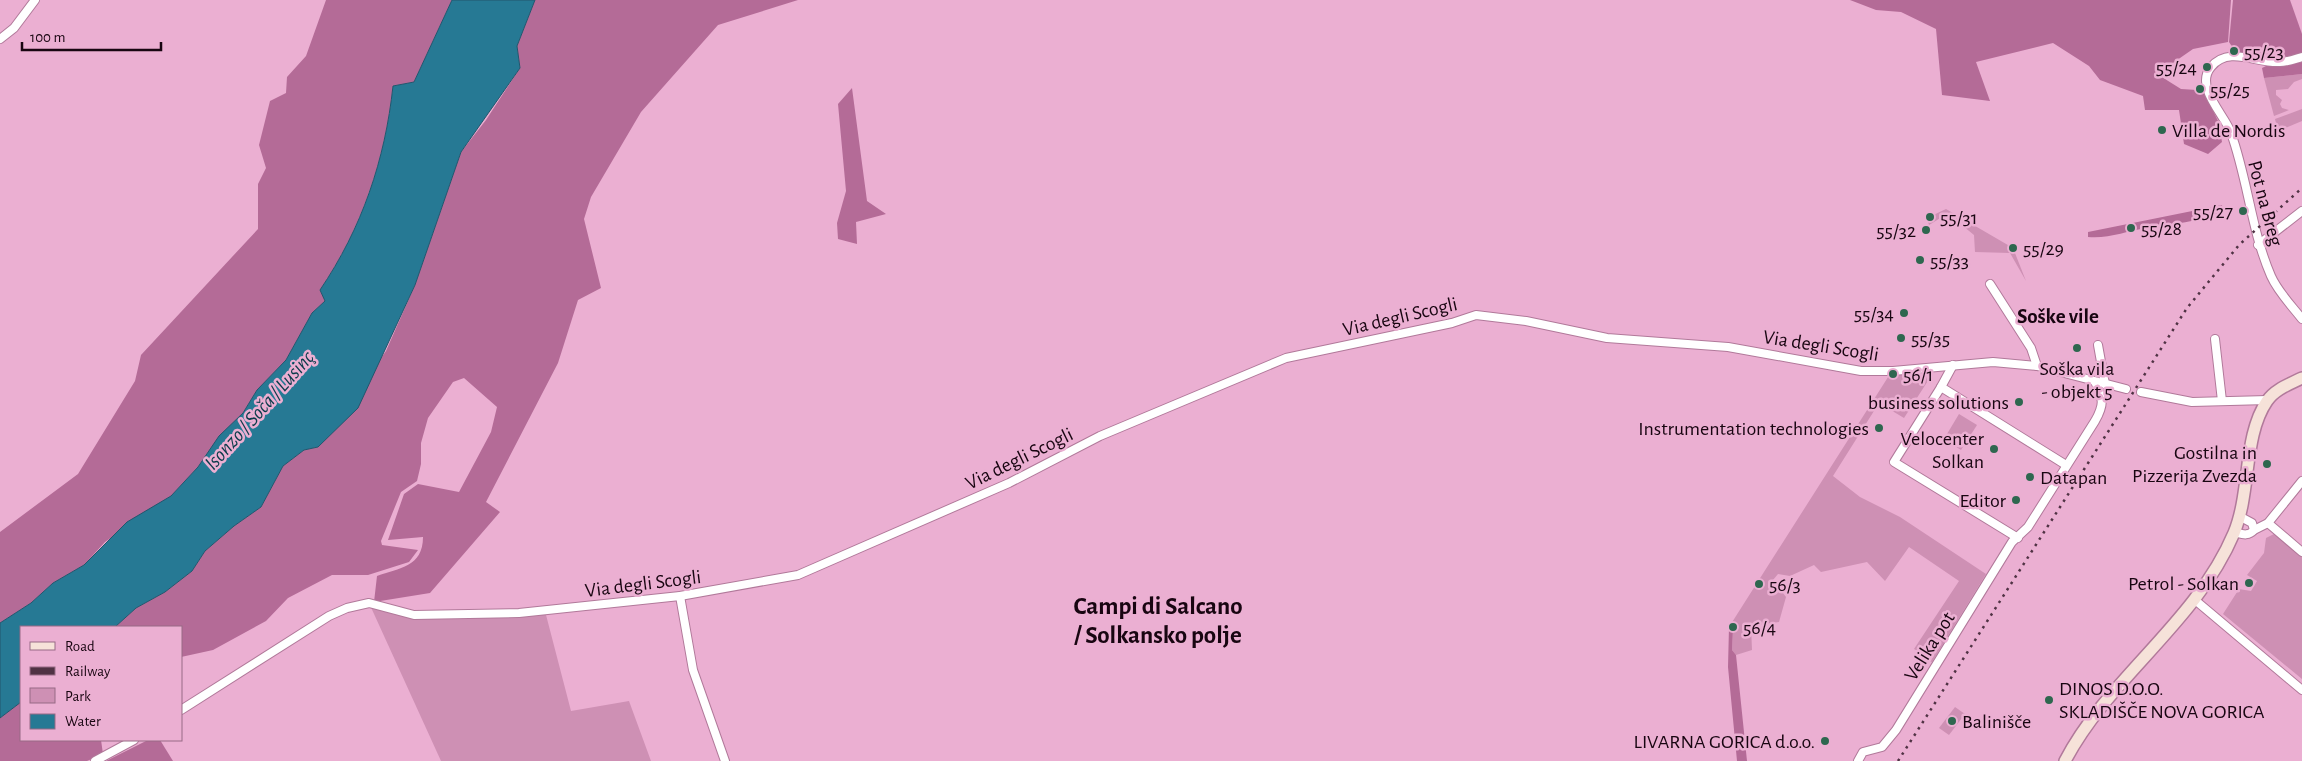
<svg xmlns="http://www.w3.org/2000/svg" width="2302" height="761" font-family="'Alegreya Sans',sans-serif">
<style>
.green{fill:#ce90b4}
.forest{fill:#b46b97}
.water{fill:#267994;stroke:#22566d}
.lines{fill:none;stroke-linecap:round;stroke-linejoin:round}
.minor-casing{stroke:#b1799a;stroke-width:10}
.secondary-casing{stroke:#b1799a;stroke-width:14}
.minor{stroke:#fff;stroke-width:8}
.secondary{stroke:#f6e2d9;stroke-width:11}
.rail{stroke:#503244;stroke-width:2.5;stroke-dasharray:2.5 5;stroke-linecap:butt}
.poi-dot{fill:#2e674f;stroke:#ebafd2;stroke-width:2}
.labels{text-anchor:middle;stroke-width:5;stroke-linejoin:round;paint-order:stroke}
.poi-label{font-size:20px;fill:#180511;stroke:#ebafd2;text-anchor:start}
.street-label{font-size:20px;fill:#180511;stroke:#ebafd2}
.neighbourhood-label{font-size:21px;font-weight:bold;fill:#180511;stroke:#ebafd2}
.water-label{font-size:21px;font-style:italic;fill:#0a3b4a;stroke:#ebafd2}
.district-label{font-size:25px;font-weight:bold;fill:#180511;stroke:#ebafd2}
</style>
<rect width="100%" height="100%" fill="#ebafd2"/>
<!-- green -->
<g class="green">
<path d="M2302,74v5l-8,3 -6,7 -12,1v5l6,5 -2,4 2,4 7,2 -15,6 -10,-38z"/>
<path d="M2302,109v12l-24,10 -3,-12z"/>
<path d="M1946,209l67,39 13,33 -16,-28 -35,-1 -1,-17 -11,-9 -21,-9 -13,8 -2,-7z"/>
<path d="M1927,371l6,2 -29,45 -25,-15 -46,73 27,21 40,20 86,57 -54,88 -7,-2 3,-6 4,-1 7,-13 -5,-2 -16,13 -4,-2 45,-68 -50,-34 -24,34 -18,-19 -46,10 -7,-7 -24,11 -12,-2 -5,6 13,17 -7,25 -28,4 1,24 -16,5 -4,-5 1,-21 -4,-2 161,-253z"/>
<path d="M1959,414l18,11 -16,25 -17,-11z"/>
<path d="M2274,534l28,20v125l-79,-65 16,-25 12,2 6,-10 -10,-6 17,-22 2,-15z"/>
<path d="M369,603l45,12 131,-4 26,100 58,-10 22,60h-210z"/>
<path d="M1955,707l10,7 -16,21 -10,-7z"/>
</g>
<!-- forest -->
<g class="forest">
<path d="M326,0h126l-38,82 -21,4c-8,74 -32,143 -73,204l5,11 -13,12 -26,47 -29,30 -14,23 -23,23 -22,31 -27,29 -66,46 -21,23 -31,18 -22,20 -31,20v-91l78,-58 57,-93 6,-26 117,-126v-45l8,-16 -7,-23 11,-44 16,-8 1,-16 19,-21z"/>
<path d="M535,0h263l-80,25 -77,87 -50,85 -7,22 17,69 -23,12 -20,63 -72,139 14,10 -70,81 -56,9 3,-26c22,-8 46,-9 46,-39l-35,3 16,-46 14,-10 41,8 32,-60 6,-25 -33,-29 -11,4 -25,36 -7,25v21l-4,17 -16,11 -20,49 1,4 36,5 -9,12 -41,13h-36l-44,23 -22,23 -53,29 -32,7v-30h-66l21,-19 29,-16 27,-21 13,-20 29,-25 27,-19 22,-41 21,-16 14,-3 68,-96 29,-66 46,-133 25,-32 34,-52 -3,-22z"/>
<path d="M1850,0h381l-3,42 -35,7 -36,25 24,15 16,1 8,4 13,27 4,21 -14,12 -24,-10 -5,-34h-34l-2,-14 -43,-16 -11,-14 -36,-23 -77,19 14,39 -48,-6 -6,-66 -35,-17 -25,-2z"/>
<path d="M2233,0h57l12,34v20l-31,6 -36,-9 -6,-9z"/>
<path d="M2302,62v12l-38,4 -2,-10 4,-2z"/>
<path d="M852,88l15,113 19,13 -30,8 1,22 -19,-5 -1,-16 9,-32 -8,-87z"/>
<path d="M2222,205l1,6c-23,12 -52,12 -77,17 -19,3 -38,11 -58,9v-5z"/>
<path d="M1729,627l4,2 -1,21 4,5 11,106h-10l-9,-94z"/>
<path d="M21,702v38h80l2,14 -16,7h-87v-43z"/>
<path d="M148,740h12l13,21h-67z"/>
</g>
<!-- water -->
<path class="water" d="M452,0h83l-18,46 3,22 -59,84 -46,133 -57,123 -40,39 -14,3 -21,16 -22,41 -27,19 -29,25 -13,20 -27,21 -29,16 -21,19h-94v75l-21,16v-95l31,-20 22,-20 31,-18 43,-43 44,-26 27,-29 21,-31 24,-23 14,-23 29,-30 26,-47 13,-12 -5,-11c42,-62 65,-130 73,-204l21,-4z"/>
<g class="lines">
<!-- minor casing -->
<g class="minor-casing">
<g id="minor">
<path d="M0,39l14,-11 21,-28"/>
<path d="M2302,57c-7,2 -15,5 -22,5 -23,2 -51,-17 -69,5 -17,20 14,48 20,66 17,47 20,97 40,143 7,16 21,30 31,43"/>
<path d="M2258,245l44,-34"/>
<path d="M1990,284l41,64 6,18"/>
<path d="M2215,339l7,62"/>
<path d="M2098,345l7,39"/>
<path d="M1953,365l-12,22 125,78"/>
<path d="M1941,387l-47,75 124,76"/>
<path d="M2141,392l51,10 76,-2"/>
<path d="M2268,523l34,29"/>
<path d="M2254,530l14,-7 34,-42"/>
<path d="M2234,532c8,2 14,5 20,-2l-2,-7 -13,-7"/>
<path d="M680,596l13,74 32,91"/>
<path d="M2195,600l107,90"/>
<path d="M181,710l148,-94 18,-8 22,-5 45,12 105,-2 161,-17 118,-21 211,-92 91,-47 186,-78 166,-35 24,-8 50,6 81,17 121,9 133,24h32l100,-9 44,4 89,23"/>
<path d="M95,761l39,-21"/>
<path d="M1858,761l5,-9 19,-5 14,-17 116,-188 16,-15 67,-106c9,-16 9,-22 0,-39"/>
</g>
</g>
<!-- secondary casing -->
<g class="secondary-casing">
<path id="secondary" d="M2065,761c44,-84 131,-138 169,-228 17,-41 9,-97 33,-132 8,-12 23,-17 35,-23"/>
</g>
<!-- minor -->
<use href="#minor" class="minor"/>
<!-- secondary -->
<use href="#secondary" class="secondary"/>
<!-- rail -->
<path class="rail" d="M1898,761l289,-453 52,-63 63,-57"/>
</g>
<!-- markers -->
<g class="poi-dot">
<circle cx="2234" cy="51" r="5"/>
<circle cx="2207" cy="67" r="5"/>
<circle cx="2200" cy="89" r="5"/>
<circle cx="2162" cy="130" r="5"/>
<circle cx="2243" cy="211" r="5"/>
<circle cx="1930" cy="217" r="5"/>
<circle cx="2131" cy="228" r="5"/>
<circle cx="1926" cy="230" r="5"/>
<circle cx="2013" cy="248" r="5"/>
<circle cx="1920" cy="260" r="5"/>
<circle cx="1904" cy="313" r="5"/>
<circle cx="1901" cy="338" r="5"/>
<circle cx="2077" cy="348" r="5"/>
<circle cx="1893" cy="374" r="5"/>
<circle cx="2019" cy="402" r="5"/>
<circle cx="1879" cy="428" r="5"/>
<circle cx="1994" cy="449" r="5"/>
<circle cx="2267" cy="464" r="5"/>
<circle cx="2030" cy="477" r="5"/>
<circle cx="2016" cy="500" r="5"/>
<circle cx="2249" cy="583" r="5"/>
<circle cx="1759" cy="584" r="5"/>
<circle cx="1733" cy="627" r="5"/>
<circle cx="2049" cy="700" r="5"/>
<circle cx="1952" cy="721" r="5"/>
<circle cx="1825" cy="741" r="5"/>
</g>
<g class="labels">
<!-- poi labels -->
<g class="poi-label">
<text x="2244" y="58">55/23</text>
<text x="2197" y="74" text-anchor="end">55/24</text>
<text x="2210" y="96">55/25</text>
<text x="2172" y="137">Villa de Nordis</text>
<text x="2233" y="218" text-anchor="end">55/27</text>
<text x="1940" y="224">55/31</text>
<text x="2141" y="235">55/28</text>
<text x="1916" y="237" text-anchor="end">55/32</text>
<text x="2023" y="255">55/29</text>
<text x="1930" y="267">55/33</text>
<text x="1894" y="320" text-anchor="end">55/34</text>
<text x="1911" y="345">55/35</text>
<text x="2077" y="375" text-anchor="middle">Soška vila<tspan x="2077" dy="23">- objekt 5</tspan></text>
<text x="1903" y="381">56/1</text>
<text x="2009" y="409" text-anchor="end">business solutions</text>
<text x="1869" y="435" text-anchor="end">Instrumentation technologies</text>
<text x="1984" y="445" text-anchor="end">Velocenter<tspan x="1984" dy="23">Solkan</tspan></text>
<text x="2257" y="459" text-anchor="end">Gostilna in<tspan x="2257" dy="23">Pizzerija Zvezda</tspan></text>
<text x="2040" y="484">Datapan</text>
<text x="2006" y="507" text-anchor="end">Editor</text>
<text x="2239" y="590" text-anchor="end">Petrol - Solkan</text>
<text x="1769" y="591">56/3</text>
<text x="1743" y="634">56/4</text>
<text x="2059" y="695">DINOS D.O.O.<tspan x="2059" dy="23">SKLADIŠČE NOVA GORICA</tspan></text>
<text x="1962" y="728">Balinišče</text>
<text x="1815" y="748" text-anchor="end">LIVARNA GORICA d.o.o.</text>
</g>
<!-- street labels -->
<g class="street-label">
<text transform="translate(2266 203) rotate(75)" y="7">Pot na Breg</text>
<text transform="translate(1400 316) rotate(-13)" y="7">Via degli Scogli</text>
<text transform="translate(1821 345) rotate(9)" y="7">Via degli Scogli</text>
<text transform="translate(1019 458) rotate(-26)" y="7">Via degli Scogli</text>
<text transform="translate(643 583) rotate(-7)" y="7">Via degli Scogli</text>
<text transform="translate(1929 646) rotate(-58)" y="7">Velika pot</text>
</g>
<!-- neighbourhood labels -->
<g class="neighbourhood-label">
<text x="2058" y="323">Soške vile</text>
</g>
<!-- water labels -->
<g class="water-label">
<text transform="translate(259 410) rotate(-48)" y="7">Isonzo / Soča / Lusinç</text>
</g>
<!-- district labels -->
<g class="district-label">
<text x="1158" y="614">Campi di Salcano<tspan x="1158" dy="29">/ Solkansko polje</tspan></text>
</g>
</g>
<!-- legend -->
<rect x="20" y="626" width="162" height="115" fill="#ebafd2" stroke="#976b85"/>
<rect x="30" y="642" width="25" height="8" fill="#f6e2d9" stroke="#976b85"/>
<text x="65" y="651" font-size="15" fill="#180511">Road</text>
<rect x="30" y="667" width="25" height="8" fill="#503244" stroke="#976b85"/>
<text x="65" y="676" font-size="15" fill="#180511">Railway</text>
<rect x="30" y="688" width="25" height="15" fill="#ce90b4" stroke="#976b85"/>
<text x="65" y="701" font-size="15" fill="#180511">Park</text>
<rect x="30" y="714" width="25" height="15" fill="#267994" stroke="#976b85"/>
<text x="65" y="726" font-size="15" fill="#180511">Water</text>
<!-- scale -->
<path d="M22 42v8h139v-8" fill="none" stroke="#180511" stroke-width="2.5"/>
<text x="30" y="42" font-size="15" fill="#180511" stroke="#ebafd2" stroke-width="4" paint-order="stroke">100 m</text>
</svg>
